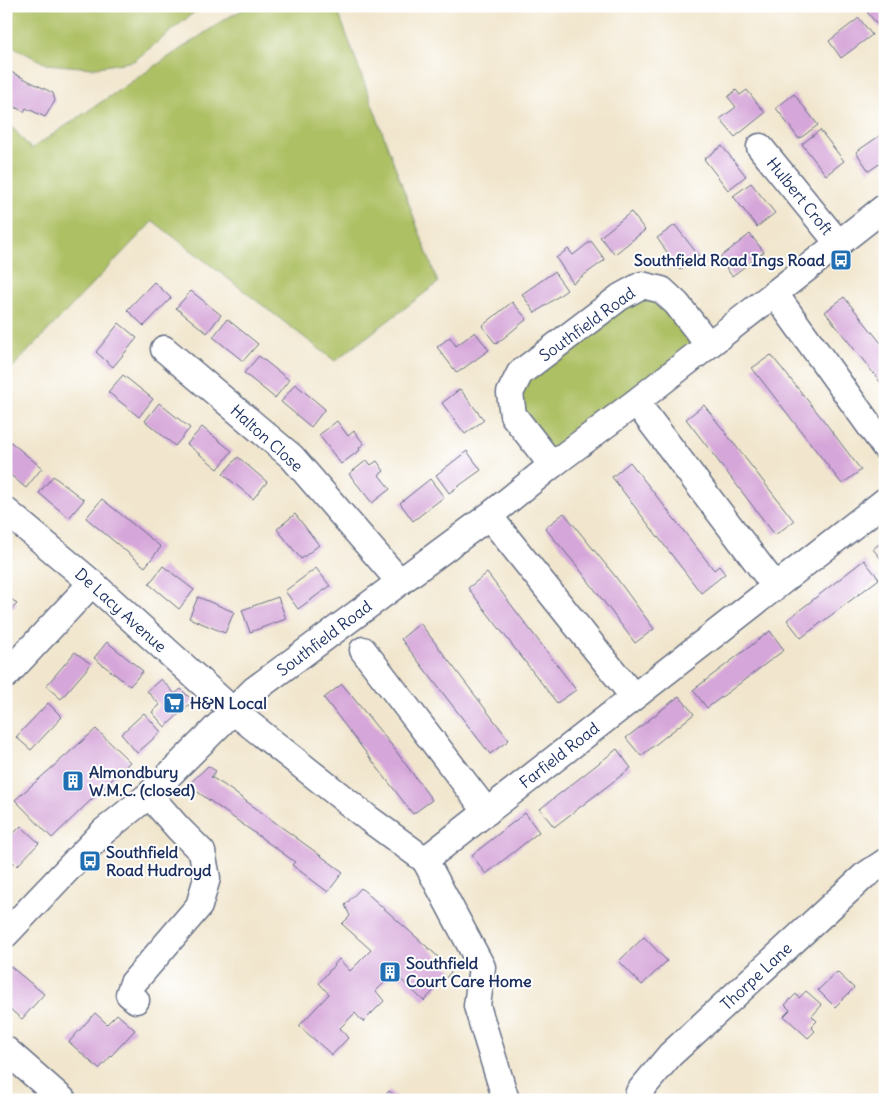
<svg xmlns="http://www.w3.org/2000/svg" width="891" height="1106" font-family="Delius,sans-serif">
<style>
.green{fill:#adc064;stroke:#647861}
.building{fill:#d5a6d9}
.lines{fill:none;stroke-linecap:round;stroke-linejoin:round}
.minor-casing{stroke:#666f85;stroke-width:29}
.minor{stroke:#fff;stroke-width:26}
.labels{text-anchor:middle;stroke-width:4;stroke-linejoin:round;paint-order:stroke}
.street-label{font-size:16px;fill:#1b2f5e;stroke:#fff}
.poi-label{font-size:16px;font-weight:bold;fill:#1b2f5e;stroke:#fff;text-anchor:start}
</style>
<rect width="100%" height="100%" fill="#fff"/>
<filter id="ink" filterUnits="userSpaceOnUse"><feTurbulence type="fractalNoise" baseFrequency=".02" numOctaves="2"/><feDisplacementMap in="SourceGraphic" scale="10" xChannelSelector="R" yChannelSelector="G"/><feConvolveMatrix kernelMatrix="1 2 1 2 8 2 1 2 1" color-interpolation-filters="sRGB"/></filter>
<filter id="wash" filterUnits="userSpaceOnUse"><feTurbulence type="fractalNoise" baseFrequency=".0096" numOctaves="4" result="noise"/><feDisplacementMap in="SourceGraphic" scale="20" xChannelSelector="R" yChannelSelector="G"/><feGaussianBlur stdDeviation="1.12" result="paint"/><feColorMatrix in="noise" values="0 0 0 0 0 0 0 0 0 0 0 0 0 0 0 0 0 1.4 0 .05"/><feComposite in="paint" operator="in"/></filter>
<g filter="url(#wash)">
<rect width="100%" height="100%" fill="#f1e6cd"/>
<!-- green -->
<g class="green">
<path d="M6,6h196l-68,55 -42,7 -46,-4 -40,-21z"/>
<path d="M250,6h86l102,277 -103,78 -182,-140 -142,148 -5,-4v-245l25,29 196,-131z"/>
<path d="M642,285l66,59 -161,123 -34,-52 7,-42z"/>
</g>
<g id="blocks">
<!-- building -->
<g class="building">
<path d="M875,6h10v19l-5,3 -13,-16z"/>
<path d="M859,18l13,17 -31,23 -12,-17z"/>
<path d="M6,68l7,5 40,20 2,8 -10,16 -19,-9 -2,4 -18,-10z"/>
<path d="M736,90l4,5 7,-5 18,23 -30,24 -15,-18 16,-12 -8,-10z"/>
<path d="M794,94l24,31 -19,14 -23,-31z"/>
<path d="M820,130l24,31 -18,14 -24,-31z"/>
<path d="M885,132v28l-16,11 -13,-19z"/>
<path d="M722,146l24,30 -18,14 -24,-31z"/>
<path d="M751,183l24,30 -18,14 -24,-31z"/>
<path d="M631,212l14,18 -30,24 -15,-17z"/>
<path d="M675,225l24,31 -19,14 -23,-32z"/>
<path d="M750,234l14,18 -32,24 -13,-18z"/>
<path d="M591,241l14,19 -32,23 -17,-25 12,-9 5,6z"/>
<path d="M554,272l13,18 -32,23 -13,-19z"/>
<path d="M154,282l17,16 -27,28 -17,-16z"/>
<path d="M191,291l30,24 -14,18 -31,-25z"/>
<path d="M844,297l41,51v40l-60,-76z"/>
<path d="M512,302l15,17 -31,25 -14,-18z"/>
<path d="M227,319l31,25 -15,17 -30,-24z"/>
<path d="M119,323l18,15 -24,29 -17,-15z"/>
<path d="M475,332l14,18 -32,23 -20,-26 13,-10 6,9z"/>
<path d="M771,355l50,62 40,53 -19,14 -90,-116z"/>
<path d="M259,356l30,24 -14,18 -31,-25z"/>
<path d="M123,375l30,24 -14,18 -31,-25z"/>
<path d="M295,384l30,25 -14,18 -30,-25z"/>
<path d="M460,389l24,31 -19,14 -23,-31z"/>
<path d="M159,403l31,25 -15,18 -30,-25z"/>
<path d="M704,405l90,116 -19,14 -89,-116z"/>
<path d="M337,421l11,15 6,-5 10,13 -5,4 1,2 -19,14 -22,-29z"/>
<path d="M202,427l30,24 -14,18 -31,-25z"/>
<path d="M6,438l36,30 -16,20 -20,-17z"/>
<path d="M467,451l14,19 -32,23 -13,-18z"/>
<path d="M238,457l29,25 -14,17 -30,-25z"/>
<path d="M367,460l4,5 6,-4 7,10 -5,4 11,14 -18,14 -23,-29z"/>
<path d="M630,462l84,108 5,-4 6,8 -24,19 -89,-116z"/>
<path d="M53,476l31,24 -15,18 -30,-25z"/>
<path d="M430,479l14,18 -31,24 -13,-18z"/>
<path d="M102,499l59,48 -16,20 -59,-49z"/>
<path d="M564,513l51,63 39,53 -19,14 -58,-77 -32,-38z"/>
<path d="M295,514l24,31 -18,14 -24,-30z"/>
<path d="M885,539v25l-12,-15z"/>
<path d="M864,560l15,19 -78,59 -14,-18z"/>
<path d="M163,566l31,24 -15,19 -30,-25z"/>
<path d="M316,568l14,18 -32,23 -13,-18z"/>
<path d="M487,573l89,117 -19,13 -89,-115z"/>
<path d="M6,594l11,10 -11,11z"/>
<path d="M198,597l36,15 -9,21 -36,-15z"/>
<path d="M278,597l8,22 -36,13 -8,-22z"/>
<path d="M420,623l89,117 -19,14 -89,-115z"/>
<path d="M770,631l14,19 -77,58 -14,-18z"/>
<path d="M107,642l36,29 -13,15 -36,-28z"/>
<path d="M75,652l16,12 -30,35 -15,-13z"/>
<path d="M161,679l14,15 6,-5 12,12 -28,26 -13,-15 8,-7 -13,-14z"/>
<path d="M342,684l51,63 39,53 -19,14 -89,-116z"/>
<path d="M679,696l15,18 -53,42 -15,-18z"/>
<path d="M48,703l14,14 -31,33 -15,-13z"/>
<path d="M144,713l17,19 -24,21 -16,-19z"/>
<path d="M96,729l34,33 -78,76 -37,-38z"/>
<path d="M617,749l14,19 -77,59 -14,-18z"/>
<path d="M208,766l8,5 -5,6 13,8 119,87 -15,20 -36,-27 3,-3 -107,-77z"/>
<path d="M525,813l14,19 -53,42 -14,-19z"/>
<path d="M21,826l18,17 -22,23 -11,-11v-14z"/>
<path d="M361,888l92,82 -29,31 -30,-28 -18,18 8,10 -21,21 -8,-9 -15,15 8,10 -16,17 -33,-29 30,-32 -10,-11 20,-24 11,12 21,-21 -29,-26 8,-8 -5,-11z"/>
<path d="M644,937l23,24 -25,24 -23,-24z"/>
<path d="M10,966l34,28 -22,25 -16,-13v-36z"/>
<path d="M837,972l17,16 -19,19 -17,-17z"/>
<path d="M806,991l16,14 -10,11 5,5 -6,6 4,4 -7,7 -24,-22 6,-6 -5,-5 11,-11 3,4z"/>
<path d="M95,1013l12,11 10,-10 18,16 -36,39 -30,-27z"/>
<path d="M389,1091l11,9h-18z"/>
</g>
</g>
</g>
<g filter="url(#ink)">
<use href="#blocks" fill-opacity="0" stroke="#666f85" stroke-width="1"/>
<g class="lines">
<!-- minor casing -->
<g class="minor-casing">
<g id="minor">
<path d="M760,147l79,97"/>
<path d="M775,294l110,153"/>
<path d="M164,349l128,108 108,125"/>
<path d="M636,402l139,184"/>
<path d="M552,465l-39,-50 -3,-22 10,-20 100,-76 22,-12 20,5 15,14 31,40"/>
<path d="M6,511l86,72 141,128 136,108 56,41 460,-359"/>
<path d="M489,516l144,180"/>
<path d="M363,650l124,162"/>
<path d="M6,675l86,-92"/>
<path d="M425,860l57,107 -5,39 29,94"/>
<path d="M6,934l98,-103 45,-36 105,-105 235,-174 63,-51 84,-63 249,-195"/>
<path d="M136,1000l-7,-6 4,-11 66,-77 8,-28 -5,-26 -24,-24 -29,-33"/>
<path d="M6,1050l57,50"/>
<path d="M637,1100l2,-8 31,-37 194,-179 21,-14"/>
</g>
</g>
<!-- minor -->
<use href="#minor" class="minor"/>
</g>
</g>
<!-- icons -->
<defs>
<g id="bus-square" transform="scale(1.125)"><rect x="-9" y="-9" width="18" height="18" rx="4" fill="#1f6fb2" stroke="#fff"/><path d="M-5-6H5V4H4V6H2V4H-2V6H-4V4H-5ZM-3.5-4V0h7V-4ZM-3.5 1.2v1.5H-2V1.2ZM2 1.2v1.5H3.5V1.2Z" fill="#fff"/></g>
<g id="supermarket-square" transform="scale(1.125)"><rect x="-9" y="-9" width="18" height="18" rx="4" fill="#1f6fb2" stroke="#fff"/><path d="M-6-5.5h2.5l.6 2H6L4.5 2H-2.5L-4.4-4H-6ZM-1.5 3.2a1.3 1.3 0 1 0 .1 0ZM3 3.2a1.3 1.3 0 1 0 .1 0Z" fill="#fff"/></g>
<g id="building-square" transform="scale(1.125)"><rect x="-9" y="-9" width="18" height="18" rx="4" fill="#1f6fb2" stroke="#fff"/><path d="M-4-6H4V6H1V3H-1V6H-4ZM-2.5-4.3h1.7v1.8h-1.7ZM.8-4.3h1.7v1.8H.8ZM-2.5-1h1.7V.8h-1.7ZM.8-1h1.7V.8H.8Z" fill="#fff"/></g>
</defs>
<g fill-rule="evenodd">
<use href="#bus-square" x="841" y="260"/>
<use href="#supermarket-square" x="174" y="703"/>
<use href="#building-square" x="73" y="781"/>
<use href="#bus-square" x="90" y="861"/>
<use href="#building-square" x="390" y="972"/>
</g>
<g class="labels">
<!-- street labels -->
<g class="street-label">
<text transform="translate(800 196) rotate(51)" y="6">Hulbert Croft</text>
<text transform="translate(587 324) rotate(-36)" y="6">Southfield Road</text>
<text transform="translate(267 438) rotate(42)" y="6">Halton Close</text>
<text transform="translate(121 610) rotate(42)" y="6">De Lacy Avenue</text>
<text transform="translate(324 638) rotate(-37)" y="6">Southfield Road</text>
<text transform="translate(559 755) rotate(-38)" y="6">Farfield Road</text>
<text transform="translate(756 976) rotate(-43)" y="6">Thorpe Lane</text>
</g>
<!-- poi labels -->
<g class="poi-label">
<text x="825" y="266" text-anchor="end">Southfield Road Ings Road</text>
<text x="190" y="709">H&amp;N Local</text>
<text x="89" y="778">Almondbury<tspan x="89" dy="18">W.M.C. (closed)</tspan></text>
<text x="106" y="858">Southfield<tspan x="106" dy="18">Road Hudroyd</tspan></text>
<text x="406" y="969">Southfield<tspan x="406" dy="18">Court Care Home</tspan></text>
</g>
</g>
<!-- margin -->
<rect width="891" height="1106" fill="none" stroke="#fff" stroke-width="25"/>
</svg>
